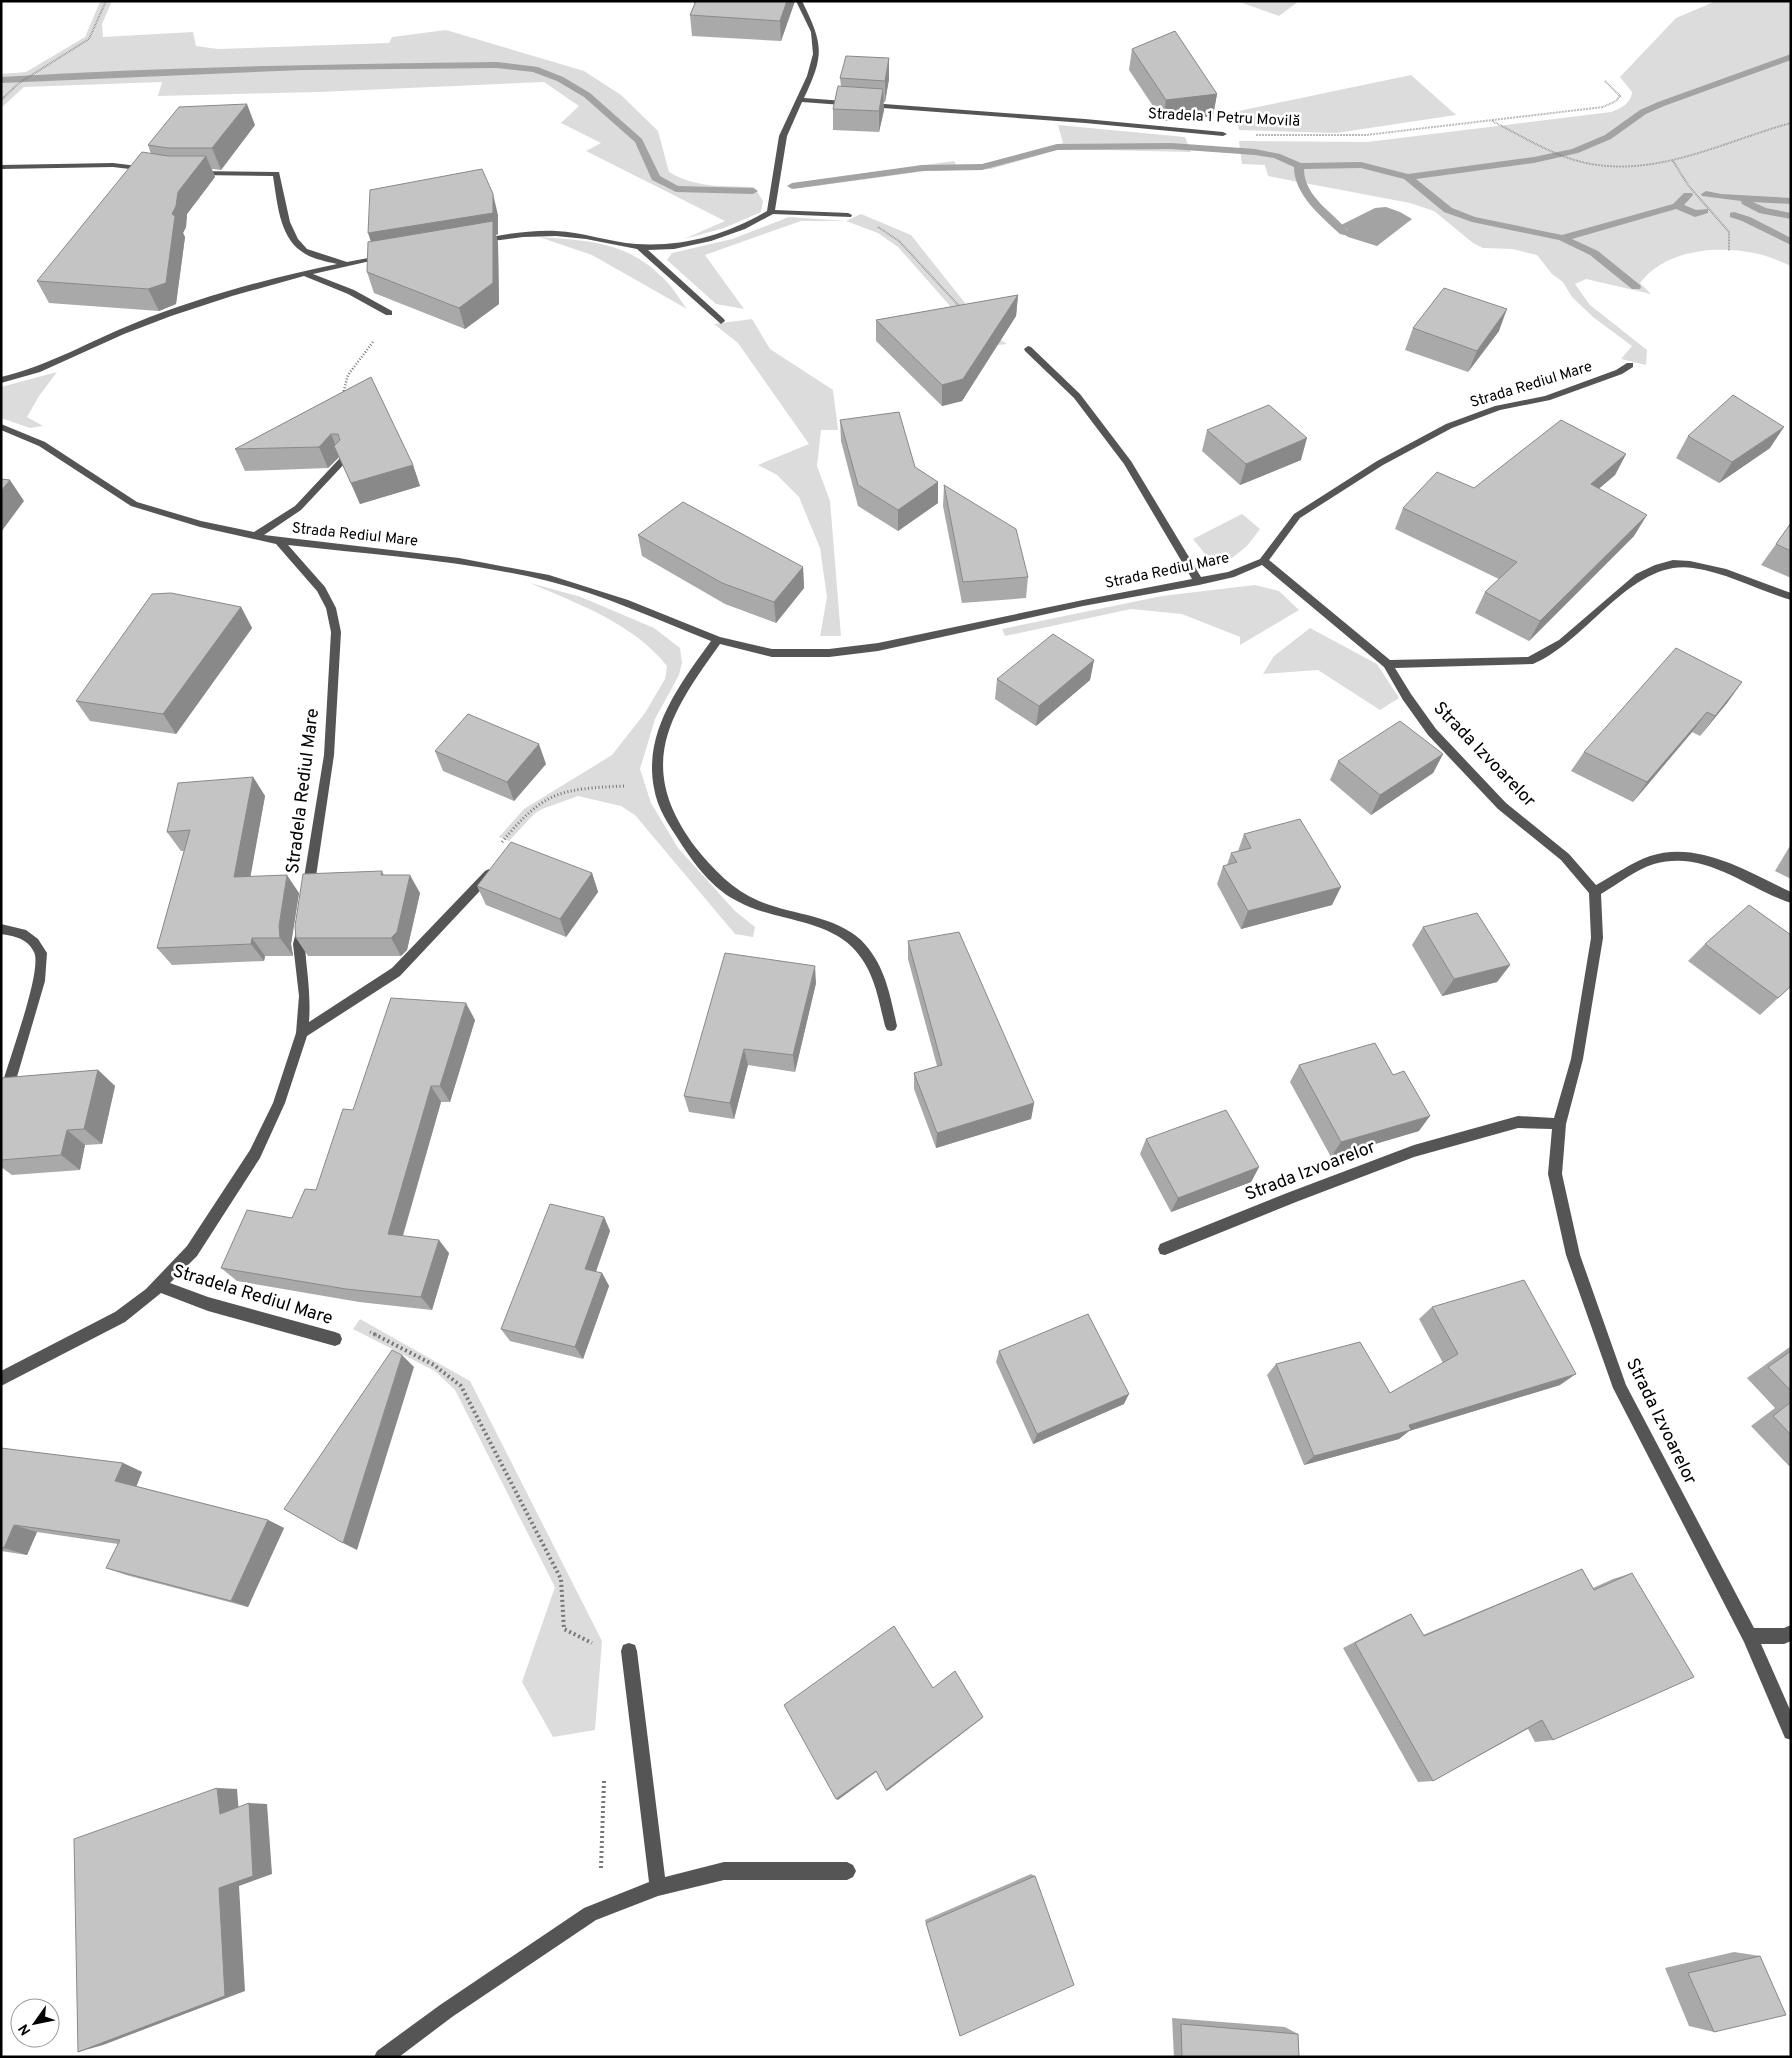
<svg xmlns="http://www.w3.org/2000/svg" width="1792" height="2058" font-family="Overpass,sans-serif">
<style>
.green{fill:#dcdcdc}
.water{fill:#a3a3a3}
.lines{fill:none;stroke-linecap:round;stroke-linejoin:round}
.stream{fill:#a3a3a3;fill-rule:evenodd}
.path-far3{stroke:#777;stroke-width:2;stroke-dasharray:0.5 1;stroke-linecap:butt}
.path-far2{stroke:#777;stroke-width:2.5;stroke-dasharray:1 2;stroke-linecap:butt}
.path-far1{stroke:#777;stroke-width:3;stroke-dasharray:1 2.5;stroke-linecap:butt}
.path{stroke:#777;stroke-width:4;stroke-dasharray:2 3;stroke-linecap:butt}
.minor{fill:#555;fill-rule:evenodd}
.wall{fill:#a9a9a9}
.shaded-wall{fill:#898989}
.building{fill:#c4c4c4;stroke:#898989}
.labels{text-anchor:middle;stroke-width:5;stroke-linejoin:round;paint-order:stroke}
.far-street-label{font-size:15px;fill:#000;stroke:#fff}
.street-label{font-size:18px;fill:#000;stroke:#fff}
</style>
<rect width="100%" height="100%" fill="#fff"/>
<!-- green -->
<g class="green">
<path d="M102,1h10l-10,23 1,13 90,-5 3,14 22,3 171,-6 3,-6 54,-7 138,41 37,24 37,36 11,41c27,16 54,14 85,15l9,14 -2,11 -37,16 -40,11 41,-18 -139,-70 15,-8 -40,-20 18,-17 -35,-24 -225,10 -161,4 4,-14 -138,5 -23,21v-34l25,-2 59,-35 15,-35z"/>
<path d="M1237,1h62l-20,15z"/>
<path d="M1716,1h75v265c-12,-5 -24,-11 -37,-13 -38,-8 -89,-3 -114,30l11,11 -65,-15 -11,5 15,21 57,45 -1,15 -25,-6 11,-13 -39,-29 -21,-20 -9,-15 -11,-8 -15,-19 -25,-6 -29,-1 -10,-5 -39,-32 -24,-8 -142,-27 -3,-11 -23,-1 -3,-23 128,1 244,-30c10,-4 20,-8 21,-20l-12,-15 56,-59z"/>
<path d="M1411,75l45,40 -120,18 -97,-3 -5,-18z"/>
<path d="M1058,125l127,12 6,15 -130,-3 -70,20 -65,2 -132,18v-6l160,-22 3,5 26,-2 80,-21z"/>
<path d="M861,214l50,21 77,97 19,12 -9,1 -17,-4 -83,-94 -20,-14 -32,-12h-45l-96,34 39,54 -28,-5 -49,-44 5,-7 60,-14 57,-22 57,4z"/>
<path d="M539,237c51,4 89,4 127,44 8,8 14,19 21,28l-95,-54z"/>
<path d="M752,319l18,30 63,41 5,40h-17l-4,36 13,35 11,135h-21l7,-39 -7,-49 -21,-51 -22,-22 -19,-10 51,-21 -71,-101 -24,-19z"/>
<path d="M57,372l-18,24 -12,21 16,9 -13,2 -29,-10v-31z"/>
<path d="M1242,514l18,15 -13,17 -15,12 -26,-3 -13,-16z"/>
<path d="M530,583l51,14 73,31 26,20 2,15 -3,12 -24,44 -15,50 11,34 27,45 57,63 20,16 -2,10 -18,-3 -100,-119 -14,-9 -43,-10 -36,13 -8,5 -25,27 -10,-4 25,-28 88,-54 33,-42 20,-34 2,-13c-34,-43 -89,-62 -137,-83z"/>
<path d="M1255,585l24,6 20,19 -59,35v-8l-58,-23 -51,-5 -126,27 -3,-7 160,-33z"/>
<path d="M1310,628l67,36 22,34 -19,12 -62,-40 -55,4 11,-18z"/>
<path d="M360,1319l110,62 132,260 -7,89 -42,7 -31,-55 33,-95 -100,-197 -20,-19 -82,-42z"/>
</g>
<!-- water -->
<path class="water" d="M1386,207l14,5 12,7 -35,27 -29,-9 -6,-4 6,-3 -7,-5 34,-17z"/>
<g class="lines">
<!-- stream -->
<g class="stream">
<path d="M1791,54v6l-127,46 -18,8 -35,25 -33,14 -44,10 -118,16 36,29 23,9 87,18 111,-31 11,-11h8l1,2 -9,10 12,5 12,-1v4l-13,4 -19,-8 -104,30 26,12 42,34 1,2 -1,2h-8l-42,-34 -31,-15 -87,-18 -28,-10 -40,-33 -43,-11 -57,1c0,28 30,44 45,63l-5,3 -4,-1c-18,-17 -46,-39 -46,-67l-20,-9 -19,-3 -84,-6 -114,1 -75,20 -60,1 -130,18 -5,-3 5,-3 130,-18 60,-1 75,-20 114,-1 84,6 25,5 21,9 60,-1 47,12 126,-17 38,-8 33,-14 35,-25 18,-8z"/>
<path d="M497,62l41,5 25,10 27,16 52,46 18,37 18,10 75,2 5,3 -5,3 -77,-2 -24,-12 -17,-38 -51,-45 -27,-16 -24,-9 -36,-4 -195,2 -301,13v-6c165,-10 331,-13 496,-15z"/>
<path d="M1706,191l15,3 70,4v6l-38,-2 13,6 25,5v6l-32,-6 -17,-9 -1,-3 -39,-5 -1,-2z"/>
<path d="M1734,212l16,5 41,21v7l-49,-24 -12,-4v-4z"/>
</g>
<!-- path-far3 -->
<g class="path-far3">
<path d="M1,100l18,-17 70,-44 17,-38"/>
<path d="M1492,121c30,15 61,35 94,42 71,15 139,-22 205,-40"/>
<path d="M1256,135h110l237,-28 13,-6 4,-5 -15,-15"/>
<path d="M1673,161l15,24 41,47v19"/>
<path d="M878,227l21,14 62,67"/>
</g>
<!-- path-far2 -->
<path class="path-far2" d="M343,394l5,-19 25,-33"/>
<!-- path-far1 -->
<g class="path-far1">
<path d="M502,842c42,-51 58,-53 122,-56"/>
<path d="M370,1332l7,3"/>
</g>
<!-- path -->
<g class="path">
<path d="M374,1334l60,31 27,21 100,193 3,50 28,14"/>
<path d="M601,1868l3,-87"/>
</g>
<!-- minor -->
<g class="minor">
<path d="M796,1h6c21,43 23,53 2,97l281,21 138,13 4,2 -4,2 -138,-13 -283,-21 -15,34 -12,74 73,3 4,2 -1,2 -78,-3 -28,15 -34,12 -37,8 -26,1 76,69 1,2 -4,3 -84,-75 -51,-10 -30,-3 -33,1 -46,6 -1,-2 4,-2c25,-5 51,-9 76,-8 27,1 53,11 80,13 47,3 90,-9 131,-33l12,-75 28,-60 6,-22 -2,-22z"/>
<path d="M113,163l33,4 4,2 -4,2 -33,-4 -112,2v-4z"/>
<path d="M195,171l84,1 11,50 8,17 9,10 40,13 37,-7 4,2 -75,17 41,16 38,21v4h-6l-38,-21 -44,-18 -72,20 -61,20 -47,18 -84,38 -39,11v-6c47,-11 89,-36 134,-54 65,-26 134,-45 202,-59 -12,-3 -26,-5 -36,-13 -22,-15 -24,-51 -28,-75l-75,-1h-3z"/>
<path d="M1028,346l3,1 49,47 51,67 70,116 27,-5 32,-13 34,-45 83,-53 69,-37 49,-18 50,-10 71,-26 11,-7h6v4l-11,7 -72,26 -50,10 -48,18 -69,37 -83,53 -31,42 121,100 138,-3 31,-17 77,-66 19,-9 18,-5 17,1 36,8 65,24v7c-34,-10 -63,-27 -98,-32 -62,-9 -106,74 -160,96l-138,4 16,26 25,35 70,74 63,51 27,31c18,-10 35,-22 54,-29 48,-16 99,16 141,36v11c-45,-15 -86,-54 -137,-39 -19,6 -36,20 -53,30l2,44 -20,121 -17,65 -4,50 18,81 46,130 128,243h30l7,-3v16l-7,3h-23l30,68v28l-6,-2 -41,-96 -131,-254 -47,-133 -18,-81 4,-45 -34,-1 -104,29 -118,45 -131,53 -5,-1 -2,-5 2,-5 127,-51 127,-48 104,-29 36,2 17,-59 20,-121 -2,-45 -28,-33 -63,-51 -70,-74 -25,-35 -19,-33 -122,-102 -28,12 -35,8 -116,21 -205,45 -49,6h-57l-52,-13c-52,72 -85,123 -24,204 18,22 37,42 63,53 33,14 75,14 102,39 24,24 29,55 36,86l-2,4 -4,1 -4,-1 -2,-4c-7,-29 -11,-57 -33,-79 -30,-29 -79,-26 -115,-46 -24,-12 -43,-37 -57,-59 -11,-17 -23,-34 -26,-54 -11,-56 26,-104 57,-147 -53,-21 -107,-46 -163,-60 -85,-21 -173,-26 -260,-36l37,42 11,21 5,24 -7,123 -20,135 -2,3h-8l-2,-3 22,-135 7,-123 -5,-24 -9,-17 -41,-47 -76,-17 -69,-21 -92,-60 -38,-16v-6l44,18 92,60 64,19 53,11 41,-26 46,-49h6v4l-46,49 -37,25 195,23 90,17 79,25 92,37 52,12h57l49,-6 205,-43 109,-21 -68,-115 -50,-66 -49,-47 -1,-2z"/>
<path d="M489,869l4,2 2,3 -2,3 -93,99 -93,60 -22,67 -25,55 -63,98 -27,27 38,14 127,35 5,2 2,5 -2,5 -5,2 -127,-35 -47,-18 -36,29 -124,64v-15l114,-59 31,-23 41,-43 63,-96 23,-47 23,-70 3,-37 -6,-52 5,-20h8c4,7 -1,15 -1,23 2,27 6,47 4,75l83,-54 93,-97z"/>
<path d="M1,924l25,6 12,9 9,14 -2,28 -38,130 -1,4 -5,2c0,-10 -1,-22 1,-31 6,-25 41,-116 32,-134 -7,-14 -20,-16 -33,-18z"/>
<path d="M629,1643l6,2 2,6 28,226 59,-15h123l6,3 3,6 -3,6 -6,3h-123l-66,16 -62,24 -144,97 -53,40h-25l3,-6 63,-46 144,-97 65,-26 -28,-231 2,-6z"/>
</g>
</g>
<!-- wall -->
<g class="wall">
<path d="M692,1h103l-14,40 -89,-5 -2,-21 5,-11z"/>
<path d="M1132,49l85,45 -4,22 -50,5 -34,-51z"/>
<path d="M889,58v21l-4,23h-2l1,8 -5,22 -46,-2v-21l8,-23 -1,-8z"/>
<path d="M255,125l-34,45 -9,-1 3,8 -28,37 -1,13 -3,6 2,4 -9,67 -17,7 -110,-8 -12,-22 114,-127 -3,-9z"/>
<path d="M498,215v19l-2,1 2,8 1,61 -34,25 -91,-36 -7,-21z"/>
<path d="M1018,295l-2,21 -54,85 -20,5 -66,-65v-21z"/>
<path d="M1413,328l86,3 -31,41 -63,-22z"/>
<path d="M371,377l42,88 7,21 -60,18 -21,-47 -11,11 -83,3 -10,-22z"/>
<path d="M840,420l98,62v21l-40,28 -40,-25 -17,-65z"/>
<path d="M1207,430l94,30 -61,25 -38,-34z"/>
<path d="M1688,436l82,12 -51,35 -43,-25z"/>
<path d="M1626,454l-11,21 -16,13 35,48 -105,105 -54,-28 10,-21 14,-13 -104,-50 8,-21 71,-20z"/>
<path d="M944,485l84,92 -2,21 -64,5 -19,-97z"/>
<path d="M1791,523v55l-30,-13z"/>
<path d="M638,535l165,32 1,21 -28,35 -51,-19 -83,-48z"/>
<path d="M241,607l11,21 -76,106 -86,-13 -14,-20z"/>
<path d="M1094,660l-4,20 -54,46 -41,-27 2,-20z"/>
<path d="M1742,682l-15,21 -27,33 -8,-4 -59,70 -62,-31 13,-19z"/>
<path d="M435,751l111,13 -32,37 -71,-30z"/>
<path d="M1443,754l-10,19 -62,42 -41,-35 8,-19z"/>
<path d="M253,777l12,19 -15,80 49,17 -8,51 2,12h-28l-1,5 -92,4 -15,-17 27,-97h-3l-14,-19z"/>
<path d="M1244,834l88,71 -91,24 -24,-45 6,-18 4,-1 4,-12 7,-2z"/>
<path d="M1791,844v35l-16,-8z"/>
<path d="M382,871l2,4 36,18 -13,57 -6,6h-93l-12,-18z"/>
<path d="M592,873l6,19 -32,45 -80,-32 -9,-19z"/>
<path d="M1423,927l87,38 -13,17 -55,14 -30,-51z"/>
<path d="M908,941l126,162 -3,16 -95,29 -22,-59v-16l23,-7 -29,-107z"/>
<path d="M1705,944l86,42 -31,29 -72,-54z"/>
<path d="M816,983l-21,89 -47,-7 -14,54 -45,-7 -5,-16z"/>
<path d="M475,1020l-25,82h-9l-38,134 46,17 -17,57 -73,-8 -122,-21 -16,-13 71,-50 24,-28 37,-80z"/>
<path d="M1299,1065l120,66 -88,26 -41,-75z"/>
<path d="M98,1070l17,16 -13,58 -17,1 -5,25 -68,5 -11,-8v-89z"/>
<path d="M1146,1139l113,28 -8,15 -80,30 -31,-58z"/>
<path d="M604,1217l6,14 -14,41 6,1 7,13 -26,73 -73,-18 -9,-12z"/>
<path d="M1432,1307l128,78 -151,46 -10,8 -95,26 -37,-90 9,-11 114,29 53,-30 -24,-44z"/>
<path d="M1791,1346v120h-2l-38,-40 24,-18 -28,-30z"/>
<path d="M999,1351l125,53 -91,40 -37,-82z"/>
<path d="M1,1448l122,15 19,9 -6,14 132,34 16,8 -36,79 -122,-32 -20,-7 12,-24 -81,-12 -10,23 -26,-4z"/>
<path d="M1582,1569l11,19 20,-9 19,-6 -79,167 -18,2 -7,-13 -95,52 -15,1 -75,-134 54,-28 14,-6 12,21 142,-59z"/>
<path d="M1031,1874l4,2 -75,160 -35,-116z"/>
<path d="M1734,1952l26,4 -46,76 -25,-6 -24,-58z"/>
<path d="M1172,2018l113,9 13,7 1,23h-125z"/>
</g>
<!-- shaded-wall -->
<g class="shaded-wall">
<path d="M787,1h8l-14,40 -1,-20z"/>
<path d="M889,58v21l-4,23v-21z"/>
<path d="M883,89l1,21 -5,22v-21z"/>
<path d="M1217,94l-4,22 -50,5 3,-21z"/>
<path d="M247,104l8,21 -34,45 -9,-22z"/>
<path d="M206,156l9,21 -28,37 -1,13 -3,6 2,4 -9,67 -17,7 -11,-22 30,-97z"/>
<path d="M493,194l5,21v19l-2,1 2,8 1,61 -34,25 -6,-21 -84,-54 -7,-21z"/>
<path d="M1018,295l-2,21 -54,85 -20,5v-21z"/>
<path d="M1507,309l-8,22 -31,41 9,-21z"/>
<path d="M1784,427l-14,21 -51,35 13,-21z"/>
<path d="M331,434l9,22 -6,-10 5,11 -11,11 -9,-21z"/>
<path d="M1307,438l-6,22 -61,25 6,-21z"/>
<path d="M1626,454l-11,21 -35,30 11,-21z"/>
<path d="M413,465l7,21 -60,18 -9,-21z"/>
<path d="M10,480l14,21 -23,31v-41z"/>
<path d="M938,482v21l-40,28v-21z"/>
<path d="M1647,515l-13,21 -105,105 11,-20z"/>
<path d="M803,567l1,21 -28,35 -2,-21z"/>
<path d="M241,607l11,21 -76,106 -13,-20z"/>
<path d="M1094,660l-4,20 -54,46 3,-20z"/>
<path d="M1742,682l-15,21 -27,33 15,-20z"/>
<path d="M1707,712l-15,20 -59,70 14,-20z"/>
<path d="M539,744l7,20 -32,37 -7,-19z"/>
<path d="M1443,754l-10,19 -62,42 9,-20z"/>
<path d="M253,777l12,19 -18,100 -13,-19z"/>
<path d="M592,873l6,19 -32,45 -6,-18z"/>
<path d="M287,875l12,18 -8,51 2,12 -13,-18 -1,-12z"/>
<path d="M410,875l10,18 -13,57 -6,6 -10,-18z"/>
<path d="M1341,887l-9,18 -91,24 7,-18z"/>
<path d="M252,938l13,18 -1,5 -13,-17z"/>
<path d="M1510,965l-13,17 -55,14 12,-17z"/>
<path d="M815,966l1,17 -21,89 -2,-17z"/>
<path d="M466,1003l9,17 -25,82 -10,-16z"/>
<path d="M744,1049l4,16 -14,54 -4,-16z"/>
<path d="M98,1070l17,16 -13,58 -18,-15z"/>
<path d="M431,1086l10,16 -42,146 -11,-14z"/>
<path d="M1034,1103l-3,16 -95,29 1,-15z"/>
<path d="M1430,1116l-11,15 -88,26 10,-15z"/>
<path d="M67,1130l18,15 -5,25 -19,-15z"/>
<path d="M1259,1167l-8,15 -80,30 7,-14z"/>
<path d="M604,1217l6,14 -18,51 -7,-13z"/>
<path d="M439,1240l10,13 -17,57 -11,-13z"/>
<path d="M602,1273l7,13 -26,73 -8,-12z"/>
<path d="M402,1355l12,12 -57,183 -14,-7z"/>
<path d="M1576,1374l-16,11 -151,46 -10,8 -95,26 10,-9 95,-31z"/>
<path d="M1129,1394l-5,10 -91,40 4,-10z"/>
<path d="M123,1463l19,9 -7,18 -20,-9z"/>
<path d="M268,1520l16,8 -36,79 -17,-6z"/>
<path d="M14,1525l23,7 -10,23 -23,-7z"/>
<path d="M983,1717l-3,3 -93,71 -1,-1z"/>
<path d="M876,1771v1l-38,28 -2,-1z"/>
<path d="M217,1788l20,1 2,25h-19z"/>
<path d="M249,1803l18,1 5,70 -33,12 6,105 -142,54 -25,7 141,-164z"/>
</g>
<!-- building -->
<g class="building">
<path d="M696,1h91l-7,20 -90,-6z"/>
<path d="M1175,31l42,63 -51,6 -34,-51z"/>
<path d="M846,56l43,2 -4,23 -45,-3z"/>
<path d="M838,86l45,3 -4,22 -46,-2z"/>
<path d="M247,104l-35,44h-44l-20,-3 31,-38z"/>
<path d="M142,152l26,4h38l-28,36 -2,14 -4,8 3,2 -9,67 -18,6 -111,-8z"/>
<path d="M482,169l11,25v19l-125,20 2,-43z"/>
<path d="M493,221v62l-34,25 -92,-36 1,-30z"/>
<path d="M1444,288l63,21 -30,42 -64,-23z"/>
<path d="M1018,295l-55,84 -21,6 -66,-65z"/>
<path d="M371,377l42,88 -62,18 -17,-37 6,-6 -2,-6h-7l-12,13 -84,2z"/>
<path d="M1733,395l51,32 -52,35 -44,-26z"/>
<path d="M1269,405l38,33 -61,26 -39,-34z"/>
<path d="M899,412l16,55 23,15 -40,28 -40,-25 -18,-65z"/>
<path d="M1561,420l65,34 -35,30 56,31 -107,106 -55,-29 32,-30 -114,-54 34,-36 37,16z"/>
<path d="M1,479l9,1 -9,11z"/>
<path d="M944,485l72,44 12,48 -65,5z"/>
<path d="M683,502l120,65 -29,35 -52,-19 -84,-48z"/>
<path d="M1791,523v28l-15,-7z"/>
<path d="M171,593l70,14 -78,107 -87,-13 76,-107z"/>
<path d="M1053,634l41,26 -55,46 -42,-27z"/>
<path d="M1676,648l66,34 -27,34 -8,-4 -60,70 -63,-30z"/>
<path d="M468,714l71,30 -32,38 -72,-31z"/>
<path d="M1400,721l43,33 -63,41 -42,-34z"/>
<path d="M253,777l-19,100 53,-2 -8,51 1,12h-28l-1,6 -94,4 33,-118 -23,2 11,-49z"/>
<path d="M1300,819l41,68 -93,24 -25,-45 14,-4 -6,-9 20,-5 -7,-14z"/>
<path d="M511,842l81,31 -32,46 -83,-33z"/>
<path d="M382,871l-1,4h29l-13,57 -6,6h-95l-1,-12 8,-52z"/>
<path d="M1749,905l42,30v51l-13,12 -73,-54z"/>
<path d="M1477,913l33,52 -56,14 -31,-52z"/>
<path d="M959,932l75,171 -97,30 -23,-60 28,-8 -34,-124z"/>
<path d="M725,953l90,13 -22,89 -49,-6 -14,54 -46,-7z"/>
<path d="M391,998l75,5 -26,83h-9l-43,148 51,6 -18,57 -75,-8 -125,-21 26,-58 45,8 13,-29 11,1 27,-81 10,1z"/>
<path d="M1375,1043l18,32 11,-4 26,45 -89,26 -42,-77z"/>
<path d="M98,1070l-14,59 -17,1 -6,25 -60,5v-82z"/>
<path d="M1226,1110l33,57 -81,31 -32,-59z"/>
<path d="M550,1204l54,13 -19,52 17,4 -27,74 -74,-18z"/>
<path d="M1524,1280l52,94 -167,51 2,5 -97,26 -38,-92 84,-22 30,51 68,-39 -26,-47z"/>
<path d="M1088,1314l41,80 -92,40 -38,-83z"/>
<path d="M392,1350l10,5 -59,188 -59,-34z"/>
<path d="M1791,1351v40l-23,-24z"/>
<path d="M1791,1402v33l-18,-19z"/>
<path d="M1,1448l122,15 -8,18 153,39 -37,81 -125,-33 14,-28 -106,-15 -10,23 -3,-1z"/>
<path d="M1582,1569l12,21 38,-17 62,104 -141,63 -11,-20 -109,61 -78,-138 56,-29 13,22z"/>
<path d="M894,1626l39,62 22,-17 28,46 -97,73 -10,-19 -40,28 -52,-94z"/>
<path d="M217,1788l3,26 29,-11 4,73 -34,12 6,108 -147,56 -4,-213z"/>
<path d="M1035,1876l39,109 -114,51 -34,-113z"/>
<path d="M1760,1956l26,59 -72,17 -26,-59z"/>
<path d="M1181,2024l117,10 1,23h-117z"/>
</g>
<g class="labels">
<!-- far-street labels -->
<g class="far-street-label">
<text transform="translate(1224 117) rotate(3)" y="5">Stradela 1 Petru Movilă</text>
<text transform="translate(1531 384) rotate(-17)" y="5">Strada Rediul Mare</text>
<text transform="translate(355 534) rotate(6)" y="5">Strada Rediul Mare</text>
<text transform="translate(1167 570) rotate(-12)" y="5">Strada Rediul Mare</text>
</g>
<!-- street labels -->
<g class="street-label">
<text transform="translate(1485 754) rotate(46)" y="6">Strada Izvoarelor</text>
<text transform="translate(302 791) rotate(-83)" y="6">Stradela Rediul Mare</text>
<text transform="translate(1310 1170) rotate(-21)" y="6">Strada Izvoarelor</text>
<text transform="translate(253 1294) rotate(17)" y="6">Stradela Rediul Mare</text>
<text transform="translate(1662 1421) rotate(64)" y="6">Strada Izvoarelor</text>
</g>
</g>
<!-- border -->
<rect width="1792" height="2058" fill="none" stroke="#000000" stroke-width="5"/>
<!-- north arrow -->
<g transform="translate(35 2023) rotate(237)"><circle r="24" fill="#ffffff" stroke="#999999"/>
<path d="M0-4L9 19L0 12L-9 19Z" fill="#000000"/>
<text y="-8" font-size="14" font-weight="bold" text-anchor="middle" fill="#000000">N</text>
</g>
</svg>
